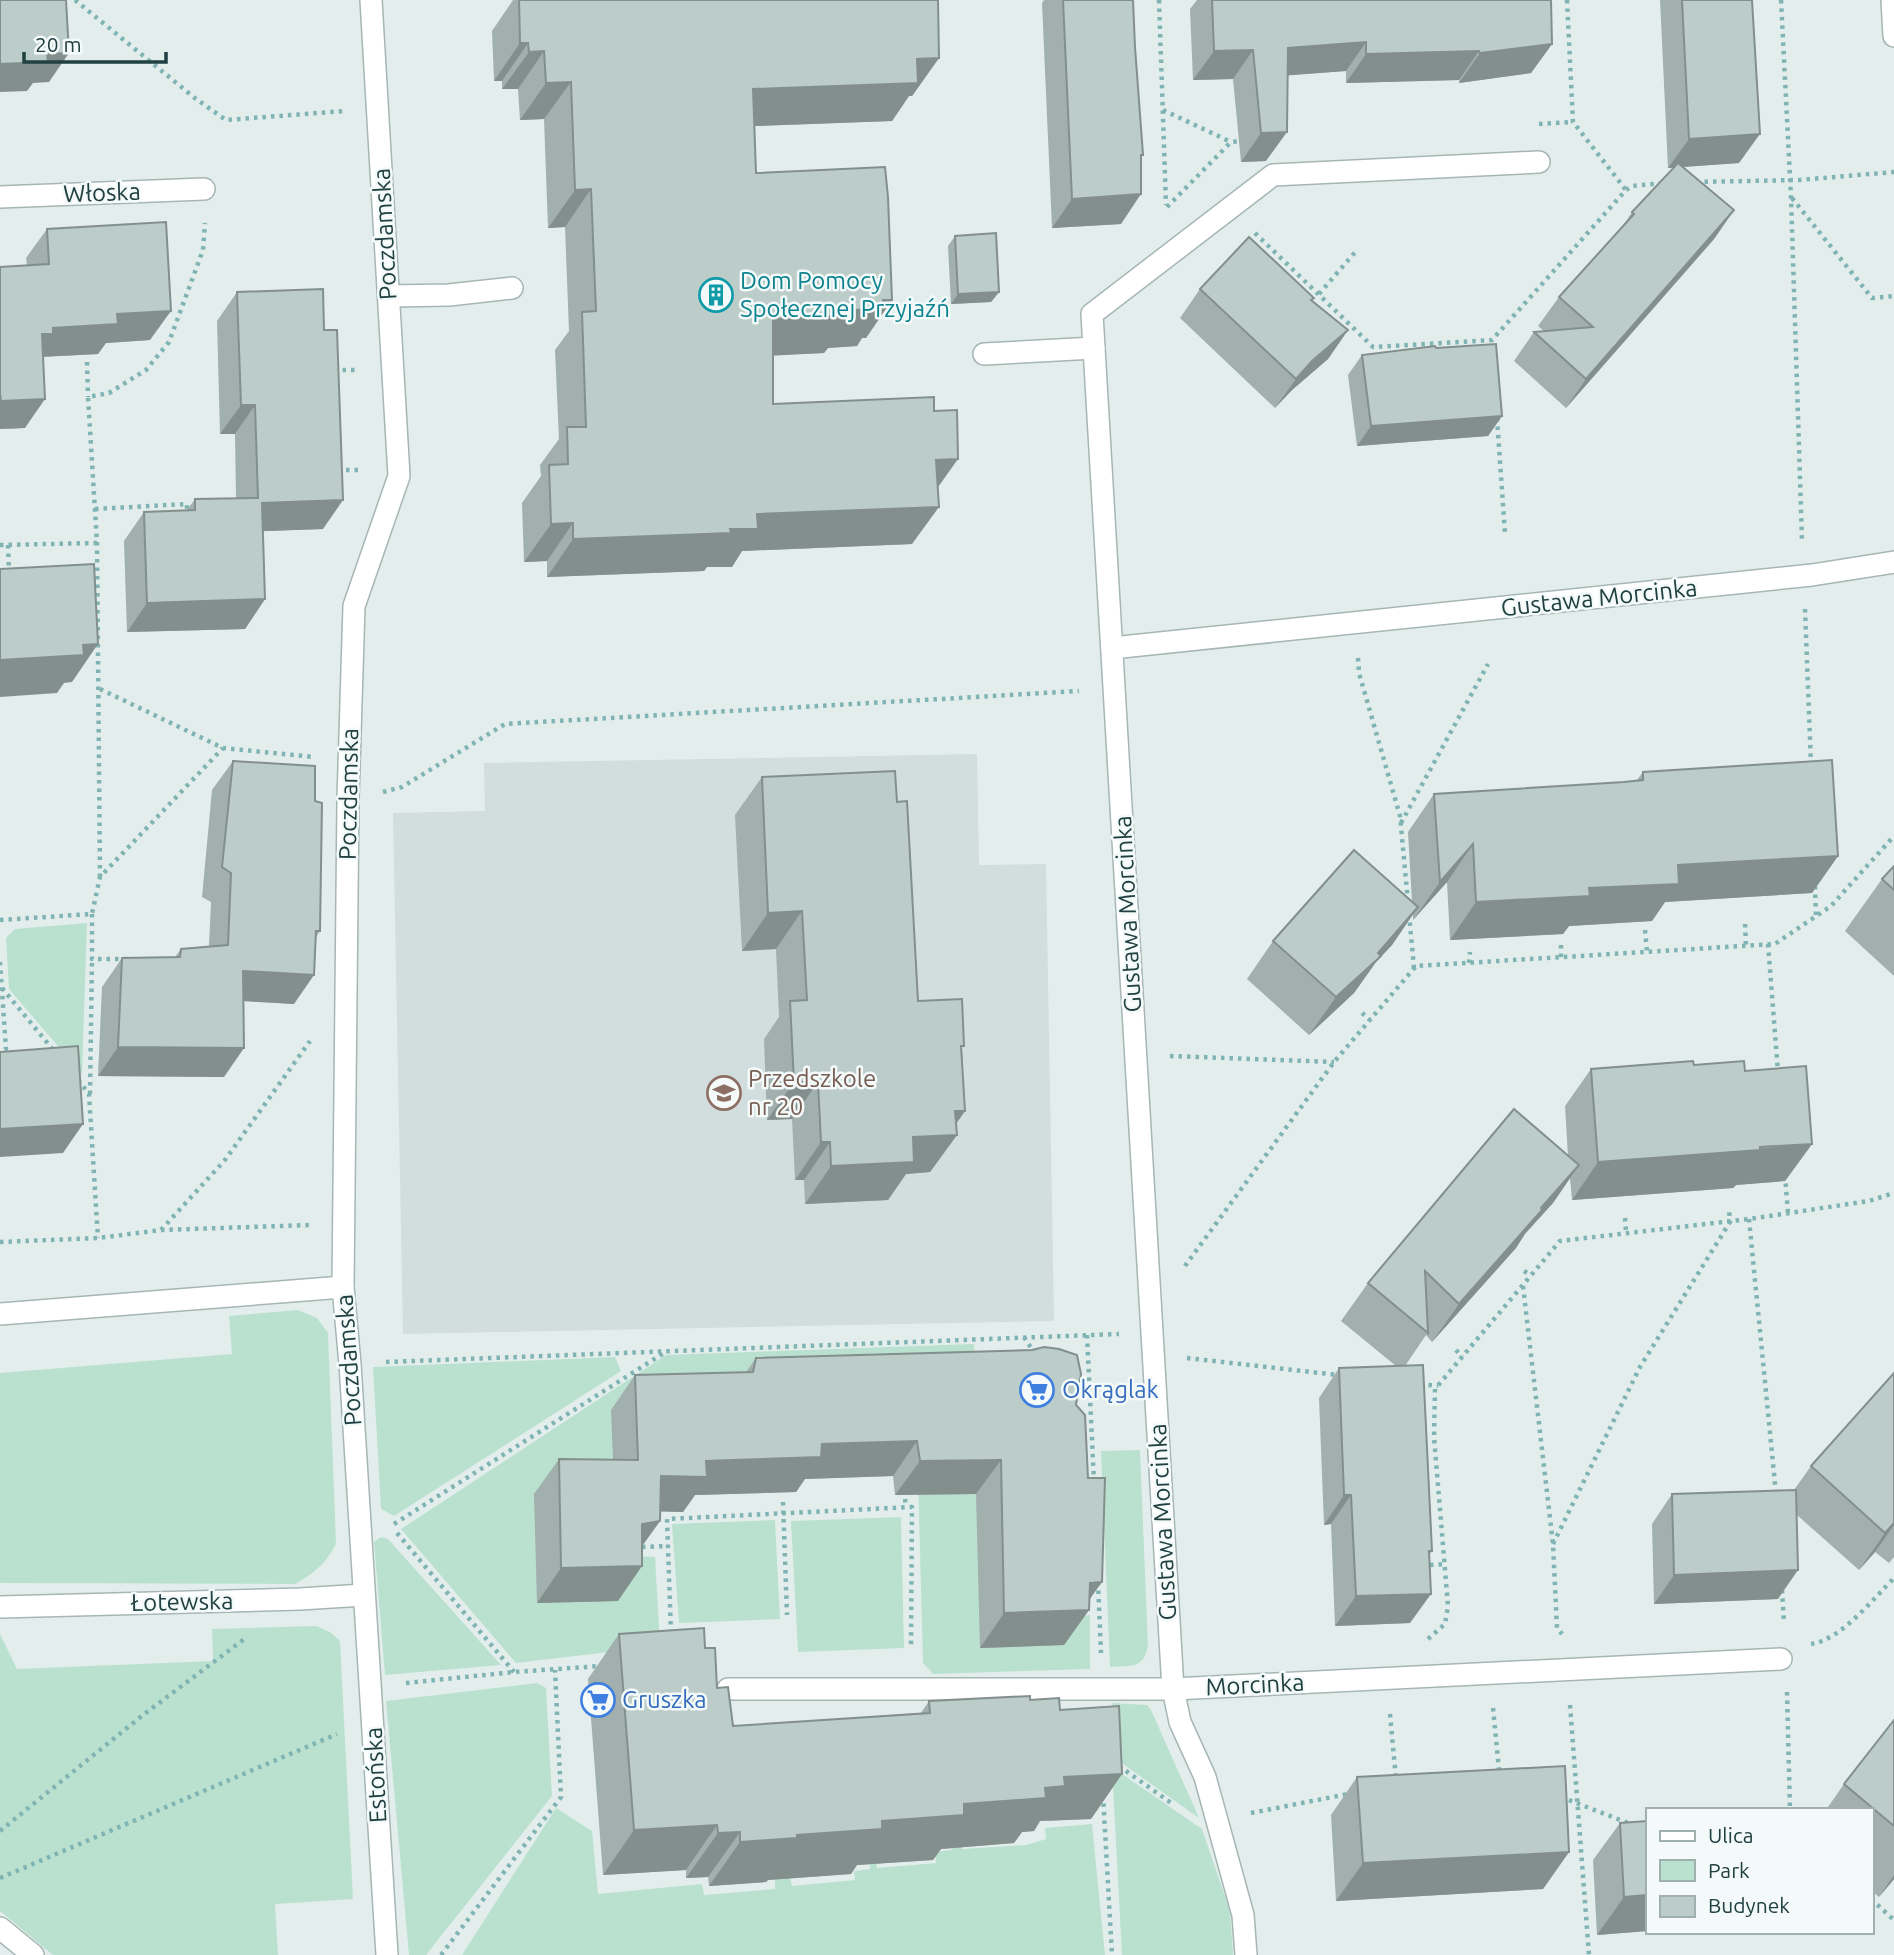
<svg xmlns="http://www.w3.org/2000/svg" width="1894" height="1955" font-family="Ubuntu,sans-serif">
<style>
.built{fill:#d1dedd}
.green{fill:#bae1d0}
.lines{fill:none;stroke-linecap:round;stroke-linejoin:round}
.minor-casing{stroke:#a5b6b5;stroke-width:24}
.path{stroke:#80b4b3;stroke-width:4.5;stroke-dasharray:3.5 5;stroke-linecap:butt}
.minor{stroke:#fff;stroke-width:21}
.wall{fill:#a1afad}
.shaded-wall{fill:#838f8d}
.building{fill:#bbccc9;stroke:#838f8d;stroke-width:2}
.labels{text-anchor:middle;stroke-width:5;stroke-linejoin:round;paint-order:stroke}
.street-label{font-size:24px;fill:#214041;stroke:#f4faf9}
.culture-label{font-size:24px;fill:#0d838f;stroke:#f4faf9;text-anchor:start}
.education-label{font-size:24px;fill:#785e54;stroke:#f4faf9;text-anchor:start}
.shop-label{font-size:24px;fill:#366cbe;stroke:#f4faf9;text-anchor:start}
</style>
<rect width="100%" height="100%" fill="#e3eeec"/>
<!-- built -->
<path class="built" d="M977,754l2,111 67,-1 8,457 -651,13 -10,-521 92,-2 -1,-48z"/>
<!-- green -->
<g class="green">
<path d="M87,923l-5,151 -73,-85 -3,-51 9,-9z"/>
<path d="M298,1310l19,8 11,15 8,211c-10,19 -21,29 -41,40l-295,-1v-210l232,-19 -3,-38z"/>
<path d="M974,1344l1,42 -364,24 24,146 20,1 5,89 -144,17 -115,-134 265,-174z"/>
<path d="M615,1357l6,14 -227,145 -13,-7 -8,-142z"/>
<path d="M1140,1450l8,196c-5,24 -17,19 -38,21l-9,-216z"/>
<path d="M976,1474l107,142 7,-1v54l-157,5 -10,-11 -5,-186z"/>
<path d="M901,1517l3,131 -106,4 -7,-131z"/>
<path d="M775,1520l5,99 -101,4 -7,-99z"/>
<path d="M381,1537l7,2 113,126 -116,10 -11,-133z"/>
<path d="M316,1626l14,6 10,9 13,258 -78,5 3,51h-225l-53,-44v-277l17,35 196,-8 -1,-32z"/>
<path d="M537,1683l9,5 6,108 -126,159h-17l-23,-254z"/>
<path d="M1112,1703l35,2 4,5 48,108 -86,-61z"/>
<path d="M1112,1767l90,62 28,82 3,44h-111z"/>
<path d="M556,1808l36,23 6,63 104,-10 2,11 71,-6v-10l15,-1 2,8 63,-6 -1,-9 16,-2 -1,-11h7l1,10 59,-5 -1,-11 17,-2 -1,-11 9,-1 2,11 65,-4 19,-6 -1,-11 47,-4 13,131h-643z"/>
</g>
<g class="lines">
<!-- minor casing -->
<g class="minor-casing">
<g id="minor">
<path d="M371,0l28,476 -45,130 -6,193 -5,488 7,77 37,591"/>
<path d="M1892,0l2,36"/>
<path d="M0,197l204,-8"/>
<path d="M389,296l60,-1 63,-7"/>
<path d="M984,354l110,-6"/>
<path d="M1112,648l700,-73 82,-13"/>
<path d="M0,1314l343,-27"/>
<path d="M0,1607l300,-8 64,-4"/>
<path d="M728,1689h445l608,-30"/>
<path d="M0,1928l33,27"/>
<path d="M1246,1955l-3,-40 -38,-138 -25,-55 -7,-33 -81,-1375 181,-139 266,-13"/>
</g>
</g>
<!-- path -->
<g class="path">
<path d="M75,0l121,99 30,21 118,-9"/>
<path d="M1159,0l7,205"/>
<path d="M1567,0l6,122 53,68"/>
<path d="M1781,0l10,197 11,344"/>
<path d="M1163,110l68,32"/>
<path d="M1539,124l34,-2"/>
<path d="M1696,182l103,-2 95,-8"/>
<path d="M1792,198l80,100 22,-2"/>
<path d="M1167,207l64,-65 12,-1"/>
<path d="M1255,233l118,114 119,-7 134,-150 6,-4 31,-3"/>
<path d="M1319,294l38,-44"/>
<path d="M87,362l1,35"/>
<path d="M334,370h23"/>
<path d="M1497,418l8,116"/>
<path d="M346,470h16"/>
<path d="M95,509l92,-5v9"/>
<path d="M0,545l97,-2"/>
<path d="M8,545l1,27"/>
<path d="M1805,609l6,156"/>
<path d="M1358,658l1,15 41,143 8,86"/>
<path d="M100,689l123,59 91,9"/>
<path d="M383,792l19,-5 103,-63 574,-33"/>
<path d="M1401,823l87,-159"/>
<path d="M100,877l-3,-334 -9,-146 21,-4 37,-23 23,-28 34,-92 2,-27"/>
<path d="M1815,886l1,31"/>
<path d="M92,914v45h35"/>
<path d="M1409,914l5,54"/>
<path d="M0,920l92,-6 8,-37 123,-129"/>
<path d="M1745,924l1,22"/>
<path d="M1645,930l2,22"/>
<path d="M1768,944l10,128"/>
<path d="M1561,945v12"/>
<path d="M0,962l6,87 -6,1"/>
<path d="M1469,963l1,-11"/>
<path d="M2,988l53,64"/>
<path d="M1362,1013l8,7"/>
<path d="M1170,1056l164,6"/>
<path d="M78,1080l11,14 9,144"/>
<path d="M90,1094l2,-135"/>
<path d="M1785,1175l3,38"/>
<path d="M1625,1218l1,15"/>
<path d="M1749,1219l27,275"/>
<path d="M161,1230l64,-70 85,-119"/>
<path d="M0,1242l98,-4 63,-8 149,-5"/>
<path d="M1185,1266l149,-204 82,-96 359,-22 56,-38 63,-70"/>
<path d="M1524,1271l7,4"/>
<path d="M1523,1286l30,258 4,84 5,6"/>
<path d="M1087,1335l7,147"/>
<path d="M1024,1337l11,17"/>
<path d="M1456,1350l6,7"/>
<path d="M1187,1358l151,17"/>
<path d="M386,1362l733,-28"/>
<path d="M1420,1384l18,2"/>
<path d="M905,1499l1,8"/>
<path d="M783,1502l4,113"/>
<path d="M394,1524l273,-173"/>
<path d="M397,1533l117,139"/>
<path d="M1553,1544l87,-177 90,-145 -1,-13"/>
<path d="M642,1547l26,-1"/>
<path d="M1430,1565l14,-1"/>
<path d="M1098,1582l3,71"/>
<path d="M1782,1590l2,33"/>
<path d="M671,1633l-4,-114 245,-12 -1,139"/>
<path d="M1428,1639l17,-15 3,-18 -14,-169 1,-48 125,-148 189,-22 120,-18 25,-8"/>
<path d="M1811,1644c30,-4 63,-46 83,-66"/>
<path d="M406,1683l108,-11 86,-6"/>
<path d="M1787,1692l3,118"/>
<path d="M1570,1705l19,250"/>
<path d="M1493,1708l6,62"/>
<path d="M1390,1714l6,65"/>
<path d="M1119,1766l55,39"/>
<path d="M1103,1795l9,160"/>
<path d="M1561,1797l67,26"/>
<path d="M1251,1813l97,-19"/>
<path d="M0,1831l143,-116 104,-78"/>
<path d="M0,1878l337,-144"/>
<path d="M1871,1899l23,21"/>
<path d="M441,1955l120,-158 -6,-127"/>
</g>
<!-- minor -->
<use href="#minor" class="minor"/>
</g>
<!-- wall -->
<g class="wall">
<path d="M513,0h425l1,58 -27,38h-3l-17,25 -138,5 2,47 136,127 -26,38h-4l-5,8 -29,2 -4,5 -51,2v49l165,84 -26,56 -170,7 -10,16h-25l-3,4 -157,6v-16l-23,1 -2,-59 19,-27 -1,-11 19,-26 -4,-89 14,-19 -4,-104 -17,1 -4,-109 -24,1 -2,-31h-16v-8h-8l-2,-50z"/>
<path d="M1044,0h89l8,158 -20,66 -69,4 -10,-225z"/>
<path d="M1197,0h354l1,44 -21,29 -72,10v-3l-113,3v-12l-58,4 -22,86 -25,1 -8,-83 -40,1 -3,-71z"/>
<path d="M1660,0h92l-13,163 -56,4 51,43 -20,29 -148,169 -52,-47 20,-29 10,-1 -6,-5 21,-29 65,-72 8,-13 42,-44h-6z"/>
<path d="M47,229l103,111 -44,3 -8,11 -55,3 -18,71 -25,1v-162l27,-2 -1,-7z"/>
<path d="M955,236l44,56 -8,10 -40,2 -3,-58z"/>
<path d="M1200,289l148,41 -20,29 -36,31 -17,18 -95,-90z"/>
<path d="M237,292l86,237 -60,2 2,68 -20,30 -118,3 -3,-91 20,-29 43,-2 8,-11 41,-1 -1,-64h-15l-3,-113z"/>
<path d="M1436,348l66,68 -14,20 -131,10 -9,-71 14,-20z"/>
<path d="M233,761l82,40 5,130 -4,6 -22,67 -50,-3 -20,76 -126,-1 4,-89 20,-29 53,-1 6,-8 28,-3 2,-44 -9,-5 10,-107z"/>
<path d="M1643,772l195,84 -26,37 -147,9 -13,19 -83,5 -6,8 -113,6 -3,-58 -34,38v-6l-21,31 -16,17 -22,31 -45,42 -62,-56 26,-38 139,-39 -4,-70 26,-38 190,-12 13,-2z"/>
<path d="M762,777l135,25 21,199 44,48 3,62 -9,13 1,11 -27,37 -24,2 -18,26 -83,4 -1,-24h-9l-3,-61 -25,1 -3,-81 15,-22 -3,-68 -34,2 -7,-136z"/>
<path d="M1894,866v110l-49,-45 37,-52z"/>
<path d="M1694,1065l51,6 67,73 -27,37 -49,4 -3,3 -161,12 -2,-22 -17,25 -28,30 -9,15 -84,94 -6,-7 -21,31 27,185 -2,3 -20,69 -75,3 -4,-102 -7,1 -5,-127 20,-30 57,-2 -55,-45 27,-38 200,-127 -3,-50 26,-37z"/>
<path d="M756,1358l320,47 13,195v10l-25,35 -84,3 -4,-154 -81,1 -2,-19 -88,3 -9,13 -101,3 -12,17 -23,-1v10l-18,25 -24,55 -81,2 -3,-109 25,-35h54l-2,-49 24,-35 111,-3z"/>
<path d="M1894,1373v184l-5,6 -14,-11 -16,18 -62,-55 -19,84 -124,5 -2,-80 20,-30 122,-4 17,-24z"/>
<path d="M619,1634l86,14 12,40 16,38 188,-13 8,-12 101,-1 30,10 62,64 -31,45 -51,2 -6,10 -12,1 -8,11 -73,6 -8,11 -76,5 -6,9 -83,6 -2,2 -57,4 -1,-9 -22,1v-8l-83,5 -15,-196z"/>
<path d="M1894,1720v159l-15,18 -8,-7v-80h-47l4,-3 16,-23z"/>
<path d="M1357,1777l212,75 -26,37 -207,12 -5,-86z"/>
<path d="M1620,1823l27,108 -50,4 -4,-75z"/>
</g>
<!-- shaded-wall -->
<g class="shaded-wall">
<path d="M1366,42l-20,29 -78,6 20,-29z"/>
<path d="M520,43h8l-26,38h-8z"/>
<path d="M1552,44l-21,29 -72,10 21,-30z"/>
<path d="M1253,50l-20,29 -40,1 21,-29z"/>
<path d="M544,51l-26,38h-16l27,-37z"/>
<path d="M1479,51l-20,29 -113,3 20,-29z"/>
<path d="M69,53l-20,29 -16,1 -6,8 -27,1v-28l47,-10z"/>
<path d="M939,58l-27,38h-3l-17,25 -166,6 27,-38 164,-30z"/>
<path d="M571,82l-27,37 -24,1 26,-37z"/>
<path d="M1287,132l-21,29 -25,1 20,-29z"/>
<path d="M1760,134l-21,29 -71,5 21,-29z"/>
<path d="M591,189l-26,38 -17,1 27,-38z"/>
<path d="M1141,194l-20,30 -69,4 20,-29z"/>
<path d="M1734,210l-20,29 -148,169 20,-29z"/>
<path d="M999,292l-8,10 -40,2 7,-10z"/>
<path d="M883,300h9l-26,38h-4l-5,8 -29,2 -4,5 -77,4 26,-38 78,-9z"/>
<path d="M171,311l-21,29 -44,3 -8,11 -61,3 5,-23 11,-6 64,-14z"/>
<path d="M1348,330l-20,29 -36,31 -17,18 21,-29 16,-18z"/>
<path d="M45,399l-20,29 -25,1v-26l1,-2z"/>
<path d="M241,405h14l-20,29h-15z"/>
<path d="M1502,416l-14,20 -131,10 14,-20z"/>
<path d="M958,459l-27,38 5,-37z"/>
<path d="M343,500l-20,29 -82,3 21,-29z"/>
<path d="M939,507l-27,37 -170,7 -10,16h-25l-3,4 -157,6 26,-38 157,-10 27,-15z"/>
<path d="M573,523l-26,38 -23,1 27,-38z"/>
<path d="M265,599l-20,30 -118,3 20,-29z"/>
<path d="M98,644l-26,38 -8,1 -7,10 -57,4v-37l83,-15z"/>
<path d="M1473,844l-26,38 -34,38 27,-38z"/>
<path d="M1838,856l-26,37 -147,9 -13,19 -83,5 -6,8 -113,6 26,-38 202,-37z"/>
<path d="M1418,907l-26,38 -16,17 -22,31 -45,42 27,-38 42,-44z"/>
<path d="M802,911l-26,38 -34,2 26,-38z"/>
<path d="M243,971l71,4 -20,29 -71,-4z"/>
<path d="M118,1047l126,1 -20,29 -126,-1z"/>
<path d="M794,1082h24l-26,37 -25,1z"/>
<path d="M955,1111h10l-17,24h9l-27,37 -24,2 -18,26 -83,4 26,-38 82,-29z"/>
<path d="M83,1124l-20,29 -63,4v-28z"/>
<path d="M821,1142h9l-26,38h-9z"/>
<path d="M1812,1144l-27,37 -49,4 -3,3 -161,12 26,-38z"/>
<path d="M1579,1165l-26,38 -28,31 -9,14 -84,94 27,-38z"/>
<path d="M917,1441l-24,35 -88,3 -9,13 -101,3 -12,17 -46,-1 24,-35 45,-15 116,-17z"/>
<path d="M1001,1460l-25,34 -81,1 25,-34z"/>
<path d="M1344,1495h7l-20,29 -7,1z"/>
<path d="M660,1521l-25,35 7,-32z"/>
<path d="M1894,1523v2l-19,27 -16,18 26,-37z"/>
<path d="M642,1566l-24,35 -81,2 24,-35z"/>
<path d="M1798,1570l-20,29 -124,5 20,-29z"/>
<path d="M1102,1582l-20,28h7l-25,35 -84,3 24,-35 86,-30z"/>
<path d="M1431,1594l-21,29 -75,3 21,-30z"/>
<path d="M1122,1774l-31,45 -51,2 -6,10 -12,1 -8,11 -73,6 -8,11 -76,5 -6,9 -83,6 -2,2 -57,4 31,-44 57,-7 85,-14 163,-33 19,-11z"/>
<path d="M717,1825l-31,45 -83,5 31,-45z"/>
<path d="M740,1832l-32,45 -22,1 32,-45z"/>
<path d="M1569,1852l-26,37 -207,12 27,-38z"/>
<path d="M1894,1875v4l-15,18z"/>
<path d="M1647,1895v36l-50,4 27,-38z"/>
</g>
<!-- building -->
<g class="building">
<path d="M0,0h66l3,53 -22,1 1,8 -48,2z"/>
<path d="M519,0h419l1,58 -22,1 1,24 -165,6 3,84 129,-6 3,30 4,103h-9v9l-32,1v5l-78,4v85l161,-7v14l23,-1 1,49 -22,1 3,47 -182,7 1,15h-28l1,4 -158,6v-16l-22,1 -2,-59 19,-1 -1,-37h19l-4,-115 14,-1 -5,-122 -16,1 -4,-108 -25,1 -2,-32 -15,1 -1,-9h-8z"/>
<path d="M1063,0h70l2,47 8,108h-2v39l-69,5z"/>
<path d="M1212,0h339l1,44 -72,9 -1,-2 -113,3v-12l-78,6 -1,84 -26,1 -8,-83 -39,1z"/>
<path d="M1682,0h70l8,134 -71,5z"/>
<path d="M1678,163l56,47 -148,169 -52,-47 59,-5 -34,-30 75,-83 -2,-2z"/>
<path d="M166,222l5,89 -54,3 1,10 -65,4v6h-11l3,65 -44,2 -1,-7v-127l49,-3 -2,-35z"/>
<path d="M996,233l3,59 -41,2 -3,-58z"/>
<path d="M1249,237l65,61 -3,2 37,30 -36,31 -16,18 -96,-90z"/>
<path d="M323,289l1,41h13l6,170 -81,3 3,96 -118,4 -3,-91 51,-2v-11l63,-1 -3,-93h-14l-4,-113z"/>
<path d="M1496,344l6,72 -131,10 -9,-71 73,-9 1,2z"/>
<path d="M94,564l4,80 -15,1 1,10 -84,5v-91z"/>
<path d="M1832,760l6,96 -160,9 1,19 -90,4 1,8 -114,6 -3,-58 -33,38 -6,-88 190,-12 19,-2v-8z"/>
<path d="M233,761l82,5v35l7,2 -2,128h-4l-2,44 -71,-4 1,77 -126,-1 4,-89 58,-1 1,-8 47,-4 3,-72 -9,-6z"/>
<path d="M895,771l2,31 10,-1 11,200 44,-2 2,47h-3l4,65h-10l2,24 -44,2 1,25 -83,4 -1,-24h-9l-3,-60h-24l-4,-81 17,-1 -5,-89 -34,2 -6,-136z"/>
<path d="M1354,850l64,57 -40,46 3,3 -45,41 -63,-56z"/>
<path d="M1894,866v24l-12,-11z"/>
<path d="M78,1046l5,78 -83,5v-77z"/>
<path d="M1693,1061l1,4 50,-4 1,10 61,-5 6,78 -52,3v3l-162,12 -7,-93z"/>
<path d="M1514,1109l65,56 -38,43 1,2 -83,94 -34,-33 3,62 -60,-50z"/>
<path d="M1044,1347l15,2 18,6 4,19 -5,31 9,10 3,63h17l-3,104 -12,1 -1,27 -85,3 -3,-153 -81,1 -3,-20 -95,3 -1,13 -115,4 1,16 -46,-1 -1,45 -18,3v42l-81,2 -2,-109 79,1 -3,-85 118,-3 3,-14 276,-8z"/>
<path d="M1423,1365l9,186h-3l2,43 -75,2 -5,-101h-7l-5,-127z"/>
<path d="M1894,1373v150l-9,10 -74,-67z"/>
<path d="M1796,1490l2,80 -124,5 -2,-81z"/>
<path d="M704,1628l1,20h10l2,40 11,-1 5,39 197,-13 -1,-12 101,-5v4l29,-2 1,12 59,-4 3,68 -58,3 1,9 -20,2 1,10 -82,6v11l-82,6v8l-85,6v3l-57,4v-10l-22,1 -1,-8 -83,5 -15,-196z"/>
<path d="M1894,1720v106l-50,-42z"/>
<path d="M1565,1766l4,86 -206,11 -6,-86z"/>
<path d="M1647,1821v74l-23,2 -4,-74z"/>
</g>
<!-- icons -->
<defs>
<g id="building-ring" transform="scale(1.75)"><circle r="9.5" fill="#f4faf9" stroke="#0f9aa8" stroke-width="1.5"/><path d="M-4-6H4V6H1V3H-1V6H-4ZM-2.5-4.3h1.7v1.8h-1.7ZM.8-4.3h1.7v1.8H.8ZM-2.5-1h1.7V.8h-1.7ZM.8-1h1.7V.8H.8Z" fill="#0f9aa8"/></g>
<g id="school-ring" transform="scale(1.75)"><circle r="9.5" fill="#f4faf9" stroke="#8d6e63" stroke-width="1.5"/><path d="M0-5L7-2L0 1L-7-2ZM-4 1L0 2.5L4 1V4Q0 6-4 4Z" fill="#8d6e63"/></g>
<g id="supermarket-ring" transform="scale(1.75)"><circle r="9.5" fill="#f4faf9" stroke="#3f7fe0" stroke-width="1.5"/><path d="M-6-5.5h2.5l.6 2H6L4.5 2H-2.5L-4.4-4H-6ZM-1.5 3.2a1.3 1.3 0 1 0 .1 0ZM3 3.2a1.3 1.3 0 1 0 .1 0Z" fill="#3f7fe0"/></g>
</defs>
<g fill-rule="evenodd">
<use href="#building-ring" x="716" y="295"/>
<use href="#school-ring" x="724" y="1093"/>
<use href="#supermarket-ring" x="1037" y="1390"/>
<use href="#supermarket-ring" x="598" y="1700"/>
</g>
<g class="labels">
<!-- street labels -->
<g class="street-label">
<text transform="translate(102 193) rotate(-2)" y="8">Włoska</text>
<text transform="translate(385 234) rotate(-93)" y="8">Poczdamska</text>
<text transform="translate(1599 598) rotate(-6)" y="8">Gustawa Morcinka</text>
<text transform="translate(349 794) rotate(-89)" y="8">Poczdamska</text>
<text transform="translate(1128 914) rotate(-93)" y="8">Gustawa Morcinka</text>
<text transform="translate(349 1360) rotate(-94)" y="8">Poczdamska</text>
<text transform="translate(1163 1522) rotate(-93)" y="8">Gustawa Morcinka</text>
<text transform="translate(182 1602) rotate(-1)" y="8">Łotewska</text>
<text transform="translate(1255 1685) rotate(-3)" y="8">Morcinka</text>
<text transform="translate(376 1775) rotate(-93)" y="8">Estońska</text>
</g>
<!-- culture labels -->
<g class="culture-label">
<text x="740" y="289">Dom Pomocy<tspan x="740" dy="28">Społecznej Przyjaźń</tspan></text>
</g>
<!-- education labels -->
<g class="education-label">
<text x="748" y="1087">Przedszkole<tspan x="748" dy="28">nr 20</tspan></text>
</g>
<!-- shop labels -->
<g class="shop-label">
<text x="1062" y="1398">Okrąglak</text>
<text x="622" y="1708">Gruszka</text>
</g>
</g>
<!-- legend -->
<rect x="1646" y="1808" width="228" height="126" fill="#f4faf9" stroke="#a0b0af" stroke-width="2"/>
<rect x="1660" y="1831" width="35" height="10" fill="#ffffff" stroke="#a0b0af" stroke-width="2"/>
<text x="1708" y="1843" font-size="21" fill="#214041">Ulica</text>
<rect x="1660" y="1860" width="35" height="21" fill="#bae1d0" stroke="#a0b0af" stroke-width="2"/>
<text x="1708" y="1878" font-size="21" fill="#214041">Park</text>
<rect x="1660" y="1896" width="35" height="21" fill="#bbccc9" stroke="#a0b0af" stroke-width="2"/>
<text x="1708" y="1913" font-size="21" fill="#214041">Budynek</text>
<!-- scale -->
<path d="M24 52v10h142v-10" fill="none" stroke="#214041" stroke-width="3.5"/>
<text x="35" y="52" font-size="21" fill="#214041" stroke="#f4faf9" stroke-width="5" paint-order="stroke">20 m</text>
</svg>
